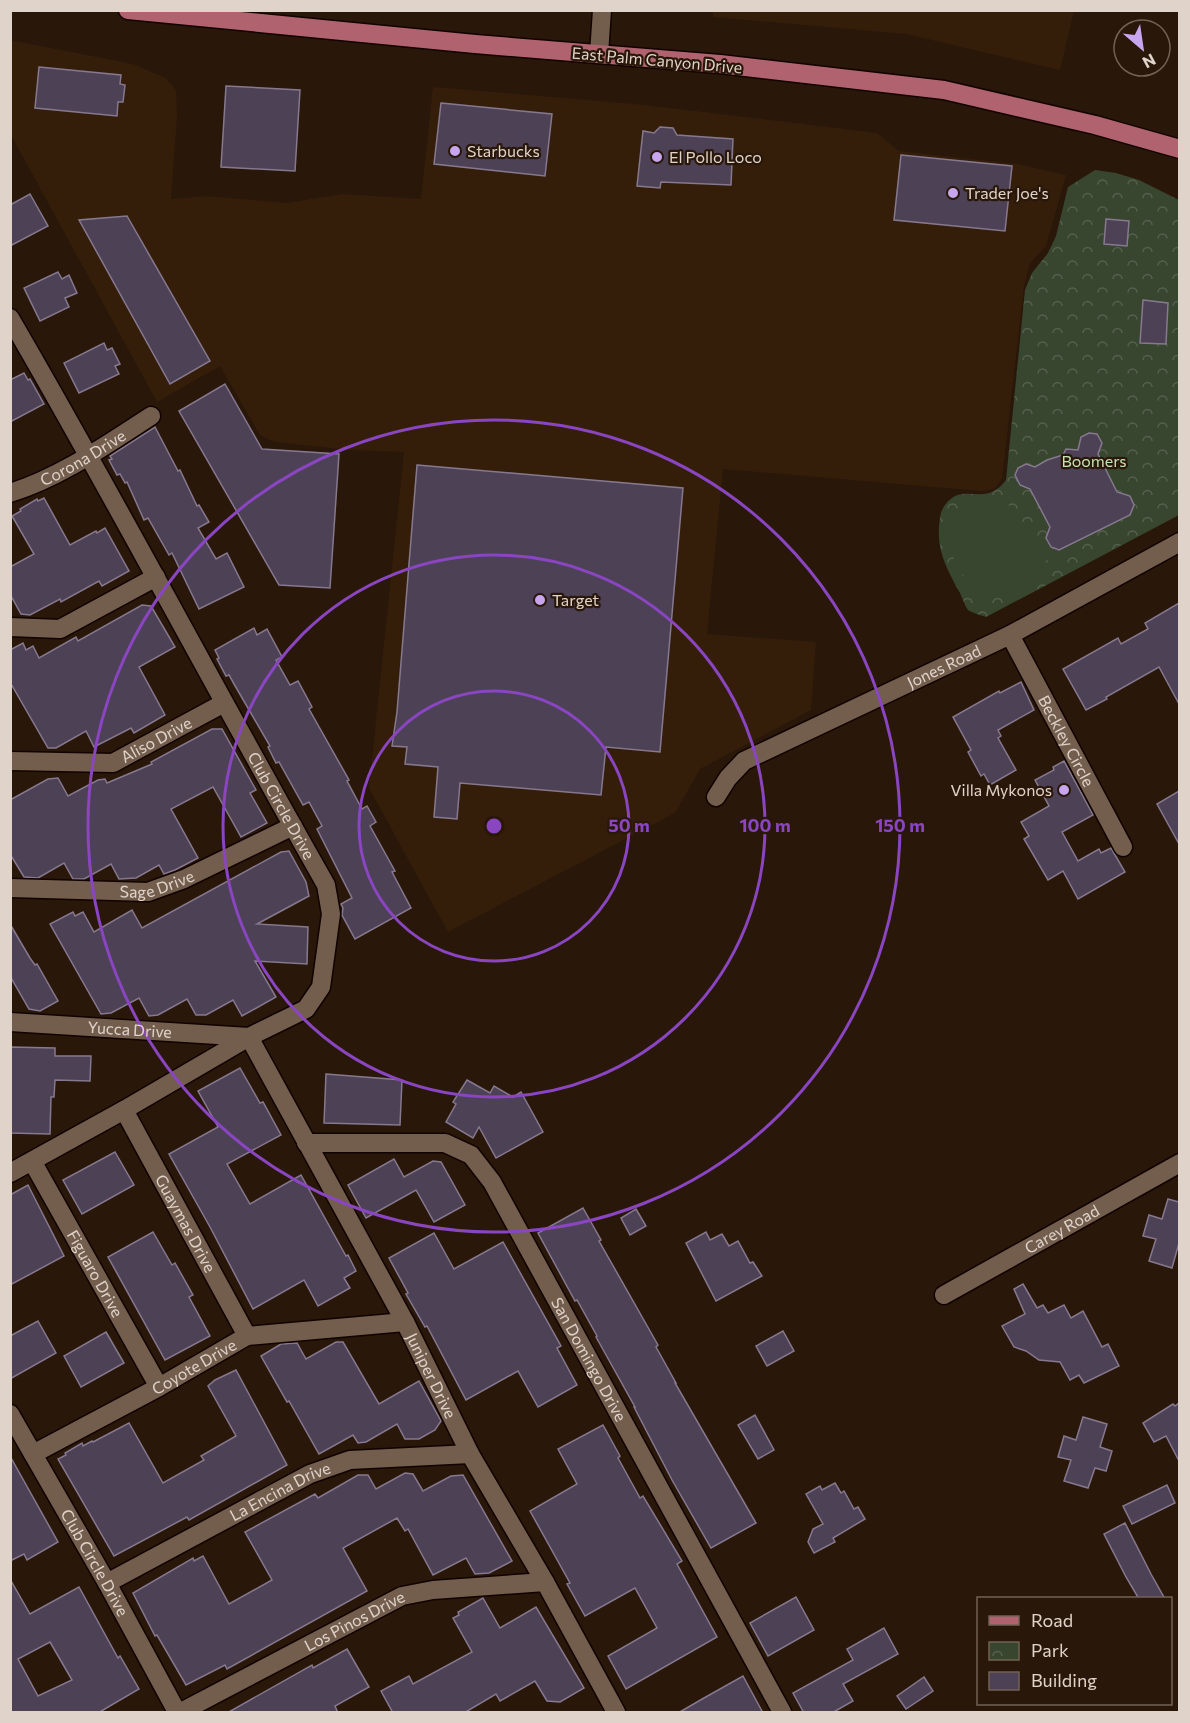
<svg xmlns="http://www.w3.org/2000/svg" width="1190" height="1723" font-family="Commissioner,sans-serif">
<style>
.built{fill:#341e0a}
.park{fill:url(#park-crowns)}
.garden{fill:#384630}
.building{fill:#4d4156;stroke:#86798f;stroke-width:1.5;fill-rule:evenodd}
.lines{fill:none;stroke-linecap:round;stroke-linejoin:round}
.street-casing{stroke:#110300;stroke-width:21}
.primary-casing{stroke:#110300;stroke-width:21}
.street{stroke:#735e4e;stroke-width:18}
.primary{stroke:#b0636f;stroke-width:18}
.ring{fill:none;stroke:#8a45c1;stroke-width:3}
.poi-dot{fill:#c7a6ef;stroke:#291709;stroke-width:2}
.labels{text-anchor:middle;stroke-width:4.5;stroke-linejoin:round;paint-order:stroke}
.street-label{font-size:16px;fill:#e0d3ca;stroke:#291709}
.poi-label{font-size:16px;fill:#e0d3ca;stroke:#291709;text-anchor:start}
.park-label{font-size:16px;fill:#c5e4b3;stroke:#291709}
.centre{fill:#8a45c1;stroke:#291709;stroke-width:3}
.ring-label{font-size:18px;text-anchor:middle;font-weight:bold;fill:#8a45c1;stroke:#291709;stroke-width:4.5;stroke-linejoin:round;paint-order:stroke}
</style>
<defs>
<pattern id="park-crowns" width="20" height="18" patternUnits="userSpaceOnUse" patternTransform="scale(1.5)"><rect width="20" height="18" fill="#384630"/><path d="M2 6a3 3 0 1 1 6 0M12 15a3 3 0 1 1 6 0" fill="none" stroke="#54604d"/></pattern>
</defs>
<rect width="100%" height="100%" fill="#291709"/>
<!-- built -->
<g class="built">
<path d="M713,11v-1l361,1 -14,59 -154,-36 -193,-17z"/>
<path d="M10,40l123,24 33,14 10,12 1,27 -6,82 35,-3 81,7 55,-9 79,5 12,-112 212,18 232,28 22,18 118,13 49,11 -20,71 -16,17 -6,23 -22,193 -6,8 -6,3 -9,1 -258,-22 -16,165 109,8 -5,68 -111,59 -25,44 -227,119 -79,-144 35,-336 -55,-2 -74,-8 -15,-7 -40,-69 -63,36 -146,-267z"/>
</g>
<!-- park -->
<path class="park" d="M1095,170l21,3 23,7 40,20v315l-193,102c-5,-2 -14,-4 -18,-7 -3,-4 -6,-13 -8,-17 -12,-22 -23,-41 -21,-66 1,-8 1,-16 6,-22 18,-25 40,4 61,-25l19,-190 7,-17 16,-20 8,-17 12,-49z"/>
<!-- garden -->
<path class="garden" d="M986,498c44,5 33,40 61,54l1,6c-21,30 -45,47 -83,39l4,-12 -24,-42c5,-27 13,-40 41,-45z"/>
<!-- building -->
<g class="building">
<path d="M39,67l82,8 -1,9 5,1 -2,17h-5l-1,14 -82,-8z"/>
<path d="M226,86l74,4 -5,81 -74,-4z"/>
<path d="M441,103l111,11 -7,62 -111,-12z"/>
<path d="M660,127l13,1 4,7 56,4 -2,46 -70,-3 -1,6 -23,-2 6,-55 11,2z"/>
<path d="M901,155l111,11 -7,65 -111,-11z"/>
<path d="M30,194l18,32 -38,20v-41z"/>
<path d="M127,216l83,145 -40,23 -91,-164z"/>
<path d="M1106,219l23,2 -2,25 -23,-2z"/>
<path d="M58,272l4,7 7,-4 8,18 -12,5 4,9 -29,14 -16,-33z"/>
<path d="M1143,300l25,3 -2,41 -26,-1z"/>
<path d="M104,343l3,7 5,-2 8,16 -5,2 4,8 -40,19 -15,-30z"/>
<path d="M24,373l4,7 2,-1 14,25 -34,18v-42z"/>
<path d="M225,384l37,65 77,5 -9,134 -51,-3 -100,-174z"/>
<path d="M155,427l23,44 2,-1 17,36 2,-1 10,17 -11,6 18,31 11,-6 17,34 -45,22 -27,-56 -3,2 -21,-37 -4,2 -17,-38 -2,1 -5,-9 -3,1 -8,-15 3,-1 -2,-3z"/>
<path d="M1089,433l8,1 5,9 -4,11 19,38 13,4 4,9 -4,10 -71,35 -8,-3 -5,-9 4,-11 -20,-38 -10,-4 -5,-10 3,-7 8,-4 9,3 12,-7 16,-5 3,-6 12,1 3,-13z"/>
<path d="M417,465l266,23 -23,264 -54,-5 -5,48 -141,-12 -3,36 -23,-2 4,-50 -33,-3 2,-17 -15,-1 5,-34z"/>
<path d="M44,498l26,47 26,-14 1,2 8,-5 24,43 -27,15 -3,-5 -38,21 -1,-3 -30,16 -9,-1 -11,-20v-27l24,-13 -22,-38 9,-5 -1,-2 17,-10 1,2z"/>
<path d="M1179,603v101l-20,-37 -53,30 1,2 -21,11 -23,-41 55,-31 3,6 27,-15 -3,-6z"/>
<path d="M142,605l9,1 24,41 -36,20 26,48 -31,18 -3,-5 -37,19 -8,-16 -30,17h-8l-38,-66v-32l13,-7 3,7 7,-4 6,12 37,-21 2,4z"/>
<path d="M254,628l3,7 10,-6 15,28 -6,3 14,25 8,-4 14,26 -3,2 40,71 -2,1 15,28 5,-3 9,16 -6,4 25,45 -3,1 19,36 -56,31 -13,-24 1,-7 -2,-4 11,-6 -35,-69 5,-3 -13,-24 -6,3 -24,-43 -3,1 -8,-16 2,-1 -36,-62 -5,-9 -3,1 -9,-17 2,-1 -4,-8z"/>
<path d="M1021,682l13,28 -36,20 3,6 -3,2 18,32 -26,15 -6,-11 -3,2 -13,-24 3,-2 -18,-33 46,-26 1,2z"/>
<path d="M212,729h10l34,61 -6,3 17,30 -26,14 -28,-50 -42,22 27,49 -23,12 -11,4 -5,-9 -23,13 -17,1 -8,-15 -27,15h-11l-9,-16 -26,15 -14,-1 -14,-23v-54l38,-21 10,-1 10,18 30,-16 7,-1 2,4 45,-19 -1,-2z"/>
<path d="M1064,761l29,54 -31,17 16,29 21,-12 2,4 10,-5 14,24 -47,27 -15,-28 -15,9 -24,-41 5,-3 -8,-14 28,-16 -14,-26 19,-10 -1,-3z"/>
<path d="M1179,791v53l-22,-40z"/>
<path d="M289,851l17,31 3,14 -52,28 51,3 -1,37 -52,-3 21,36 -34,19 -9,-16 -27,15h-10l-9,-16 -29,16 -9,1 -10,-18 -28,15 -10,1 -51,-90 23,-12 2,4 8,-4 11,20 38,-22 10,18 139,-76z"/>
<path d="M10,924l20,34 5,7 2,-1 21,37 -18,10 -11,-2 -19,-33z"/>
<path d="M10,1047l45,1v8h36l-1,25 -35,-1 -1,17h-3l-1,37 -40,-1z"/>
<path d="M240,1068l20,35 3,-1 18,33 -54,29 23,40 51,-29 45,81 2,-1 8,16 -12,7 6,10 -32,18 -14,-26 -51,29 -43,-82 -41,-73 49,-27 -20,-36z"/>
<path d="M326,1074l76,6 -2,45 -76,-2z"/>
<path d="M467,1080l23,13 4,-7 19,11 8,-5 22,40 -47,26 -17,-31 -6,11 -27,-16 10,-18 -3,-2z"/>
<path d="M115,1152l19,33 -52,29 -19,-34z"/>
<path d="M394,1159l10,18 29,-16 8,1 24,43 -31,17 -18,-32 -50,28 -18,-33z"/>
<path d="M28,1185l36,71 -54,29v-90z"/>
<path d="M1168,1199l11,3v41l-7,25 -23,-7 7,-22 -13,-3 6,-21 13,4z"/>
<path d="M583,1208l18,32 -2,1 59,104 -2,2 20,36h-1l81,140 -45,25 -39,-68 -38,-73h1l-39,-70 1,-1 -20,-36 -2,1 -37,-68z"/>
<path d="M636,1209l10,17 -16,9 -9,-17z"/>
<path d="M153,1232l19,33 3,-2 18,32 -4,2 21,39 -45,24 -57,-103z"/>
<path d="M706,1232l4,8 12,-6 7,12 9,-5 12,22 3,-1 9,14 -46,25 -30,-58z"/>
<path d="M434,1233l20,36 49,-27 58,104 -4,2 20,37 -39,22 -20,-36 -52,29 -39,-74 -2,1 -19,-33 2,-1 -19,-35z"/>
<path d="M1023,1284l14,24 6,-3 5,8 16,-8 7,13 12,-7 19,36 6,-3 11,22 -35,17 -5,-8 -9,5 -10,-18 -21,-2 -13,-9 -12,-4 -12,-21 23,-12 -11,-25z"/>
<path d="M38,1321l18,32 -46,26v-43z"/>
<path d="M783,1331l11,20 -27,15 -11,-20z"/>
<path d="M106,1332l18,31 -43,24 -17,-31z"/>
<path d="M336,1342h7l36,62 40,-23 22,40 -6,9 -16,9h-14l-8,-15 -31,18 -8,1 -5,-8 -34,19 -30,-53 -2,1 -26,-46 20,-12 16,-1 9,16z"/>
<path d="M236,1370l51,95 -98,55 -2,-3 -73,39 -56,-97 8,-4 -1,-2 17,-10 1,3 9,-5 1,1 36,-19 34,60 41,-23 -3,-4 35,-20 -28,-50 7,-6z"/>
<path d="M1179,1403v58l-13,-25 -12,6 -11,-19 30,-19 2,2z"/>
<path d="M755,1415l19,35 -16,9 -20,-34z"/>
<path d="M1083,1417l24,7 -7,23 12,4 -6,20 -11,-3 -7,20 -24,-7 7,-21 -13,-3 6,-21 12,4z"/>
<path d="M603,1425l17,31 -2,2 22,40 3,-2 39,65 -5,3 40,73 -91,52 -18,-33 49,-28 -22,-40 -50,28 -18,-32 3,-1 -40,-72 47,-27 -19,-35z"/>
<path d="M10,1456l48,86 -31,18 -3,-6 -14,7z"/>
<path d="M405,1473l8,1 10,17 28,-15 12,-1 49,86 -23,12 -14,1 -9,-16 -33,17 -25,-46 -3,2 -8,-13 -54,30 24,43 -140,78 -2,-4 -39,20 -29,-50 -2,1 -22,-43 60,-35 1,3 9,-5 26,48 43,-24 -27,-48 70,-38 3,4 40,-23h10l8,14z"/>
<path d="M835,1483l6,10 3,-2 10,18 4,-2 7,12 -32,19 2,4 -21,11 -6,-11 5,-13 10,-5 -17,-30 14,-8 2,4z"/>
<path d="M1167,1485l8,18 -43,21 -9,-18z"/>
<path d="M1125,1523l26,51 14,25h-26l-13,-22 -22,-43z"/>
<path d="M10,1579l20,35 49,-27 39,71 2,-2 19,33 -41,24h-88zM50,1642l22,38 -34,16 -20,-37z"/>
<path d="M796,1597l18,33 -46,26 -18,-33z"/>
<path d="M483,1598l17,30 36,-21 48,81 -24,14 -13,-1 -12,-20 -35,20 -4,-7 -32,19h-71l-12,-22 28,-15 4,8 59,-32 -19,-34 6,-3 -1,-3z"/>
<path d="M884,1628l14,26 -55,30 10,17 -21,12h-28l-11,-20 60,-33 -6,-11z"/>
<path d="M347,1649l22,38 -34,19 3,7h-111l85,-48 1,3z"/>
<path d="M743,1676l20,37h-85l26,-15z"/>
<path d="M924,1677l9,14 -27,18 -9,-13z"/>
</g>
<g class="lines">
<!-- street casing -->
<g class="street-casing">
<g id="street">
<path d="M599,54l3,-44"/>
<path id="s1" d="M10,318c109,187 209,379 316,567l5,29 -10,73 -15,22 -57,28 -125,73 -114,63"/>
<path id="s2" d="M10,493c51,-16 96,-48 141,-77"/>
<path d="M10,627l50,2 96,-52"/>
<path id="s3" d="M1010,635l113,212"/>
<path id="s4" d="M10,761l103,2 111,-60"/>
<path id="s5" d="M716,797l12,-19 16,-17 266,-126 170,-93"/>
<path id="s6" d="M10,888l138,4 36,-13 109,-53"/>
<path id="s7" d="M10,1022l239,15 156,285 65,132 75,128 71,130"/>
<path id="s8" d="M124,1110l123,226"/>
<path id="s9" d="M306,1143h139l26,12 21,27 290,530"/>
<path id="s10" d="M32,1161l127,226"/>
<path id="s11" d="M944,1295l236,-132"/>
<path id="s12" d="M10,1414l97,169 70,129"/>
<path id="s13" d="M33,1454l126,-67 88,-51 158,-14"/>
<path id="s14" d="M107,1583l203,-109 40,-14 120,-6"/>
<path id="s15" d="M181,1712l221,-116 31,-6 112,-8"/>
</g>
</g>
<!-- primary casing -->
<g class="primary-casing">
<path id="primary" d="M128,10l347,34 245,20 224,26 151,35 85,24"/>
</g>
<!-- street -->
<use href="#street" class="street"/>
<!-- primary -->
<use href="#primary" class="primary"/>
</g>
<!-- distance rings -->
<g class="ring">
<circle cx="494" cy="826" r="135"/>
<circle cx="494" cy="826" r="271"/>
<circle cx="494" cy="826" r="406"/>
</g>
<!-- markers -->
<g class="poi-dot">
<circle cx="455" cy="151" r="6"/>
<circle cx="657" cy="157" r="6"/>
<circle cx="953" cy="193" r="6"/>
<circle cx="540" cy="600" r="6"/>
<circle cx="1064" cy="790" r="6"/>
</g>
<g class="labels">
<!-- street labels -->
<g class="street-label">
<text transform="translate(657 60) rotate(5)" y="6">East Palm Canyon Drive</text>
<text dy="6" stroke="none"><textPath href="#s2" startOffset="81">Corona Drive</textPath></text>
<text dy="6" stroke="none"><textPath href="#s5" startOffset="267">Jones Road</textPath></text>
<text dy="6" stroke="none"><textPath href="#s4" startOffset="152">Aliso Drive</textPath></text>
<text dy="6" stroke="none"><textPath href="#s3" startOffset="120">Beckley Circle</textPath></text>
<text dy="6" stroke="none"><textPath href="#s1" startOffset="558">Club Circle Drive</textPath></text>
<text dy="6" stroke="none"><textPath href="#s6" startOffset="148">Sage Drive</textPath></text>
<text dy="6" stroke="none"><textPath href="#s7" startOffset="120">Yucca Drive</textPath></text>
<text dy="6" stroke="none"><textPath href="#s8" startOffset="129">Guaymas Drive</textPath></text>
<text dy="6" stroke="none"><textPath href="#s11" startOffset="135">Carey Road</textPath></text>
<text dy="6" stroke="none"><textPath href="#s10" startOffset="129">Figuaro Drive</textPath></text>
<text dy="6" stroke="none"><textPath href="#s9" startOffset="404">San Domingo Drive</textPath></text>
<text dy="6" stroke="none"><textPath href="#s13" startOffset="183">Coyote Drive</textPath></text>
<text dy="6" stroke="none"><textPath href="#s7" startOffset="624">Juniper Drive</textPath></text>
<text dy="6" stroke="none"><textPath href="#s14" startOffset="196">La Encina Drive</textPath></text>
<text dy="6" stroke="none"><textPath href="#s12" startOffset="171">Club Circle Drive</textPath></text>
<text dy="6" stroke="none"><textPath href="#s15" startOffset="196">Los Pinos Drive</textPath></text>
</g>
<!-- poi labels -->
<g class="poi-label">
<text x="467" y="157">Starbucks</text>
<text x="669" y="163">El Pollo Loco</text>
<text x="965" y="199">Trader Joe's</text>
<text x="552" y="606">Target</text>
<text x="1052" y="796" text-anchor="end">Villa Mykonos</text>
</g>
<!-- park labels -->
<g class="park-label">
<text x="1094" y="467">Boomers</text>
</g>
</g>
<circle cx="494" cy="826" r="9" class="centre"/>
<g class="ring-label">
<text x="629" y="832">50 m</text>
<text x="765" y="832">100 m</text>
<text x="900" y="832">150 m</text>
</g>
<!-- border -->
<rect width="1190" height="1723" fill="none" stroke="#e0d3ca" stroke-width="24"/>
<!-- legend -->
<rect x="977" y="1597" width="195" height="108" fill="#291709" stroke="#726256" stroke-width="1.5"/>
<rect x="989" y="1616" width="30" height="9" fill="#b0636f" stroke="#726256" stroke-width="1.5"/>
<text x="1031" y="1627" font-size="18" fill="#e0d3ca">Road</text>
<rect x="989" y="1642" width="30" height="18" fill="url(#park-crowns)" stroke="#726256" stroke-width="1.5"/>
<text x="1031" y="1657" font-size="18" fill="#e0d3ca">Park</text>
<rect x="989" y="1672" width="30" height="18" fill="#4d4156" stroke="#726256" stroke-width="1.5"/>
<text x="1031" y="1687" font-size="18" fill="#e0d3ca">Building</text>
<!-- north arrow -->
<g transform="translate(1142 48) rotate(151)"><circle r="28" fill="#291709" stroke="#726256" stroke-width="1.5"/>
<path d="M0-4.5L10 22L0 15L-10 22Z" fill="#c7a6ef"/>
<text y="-9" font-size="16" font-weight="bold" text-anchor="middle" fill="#e0d3ca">N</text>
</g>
</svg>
